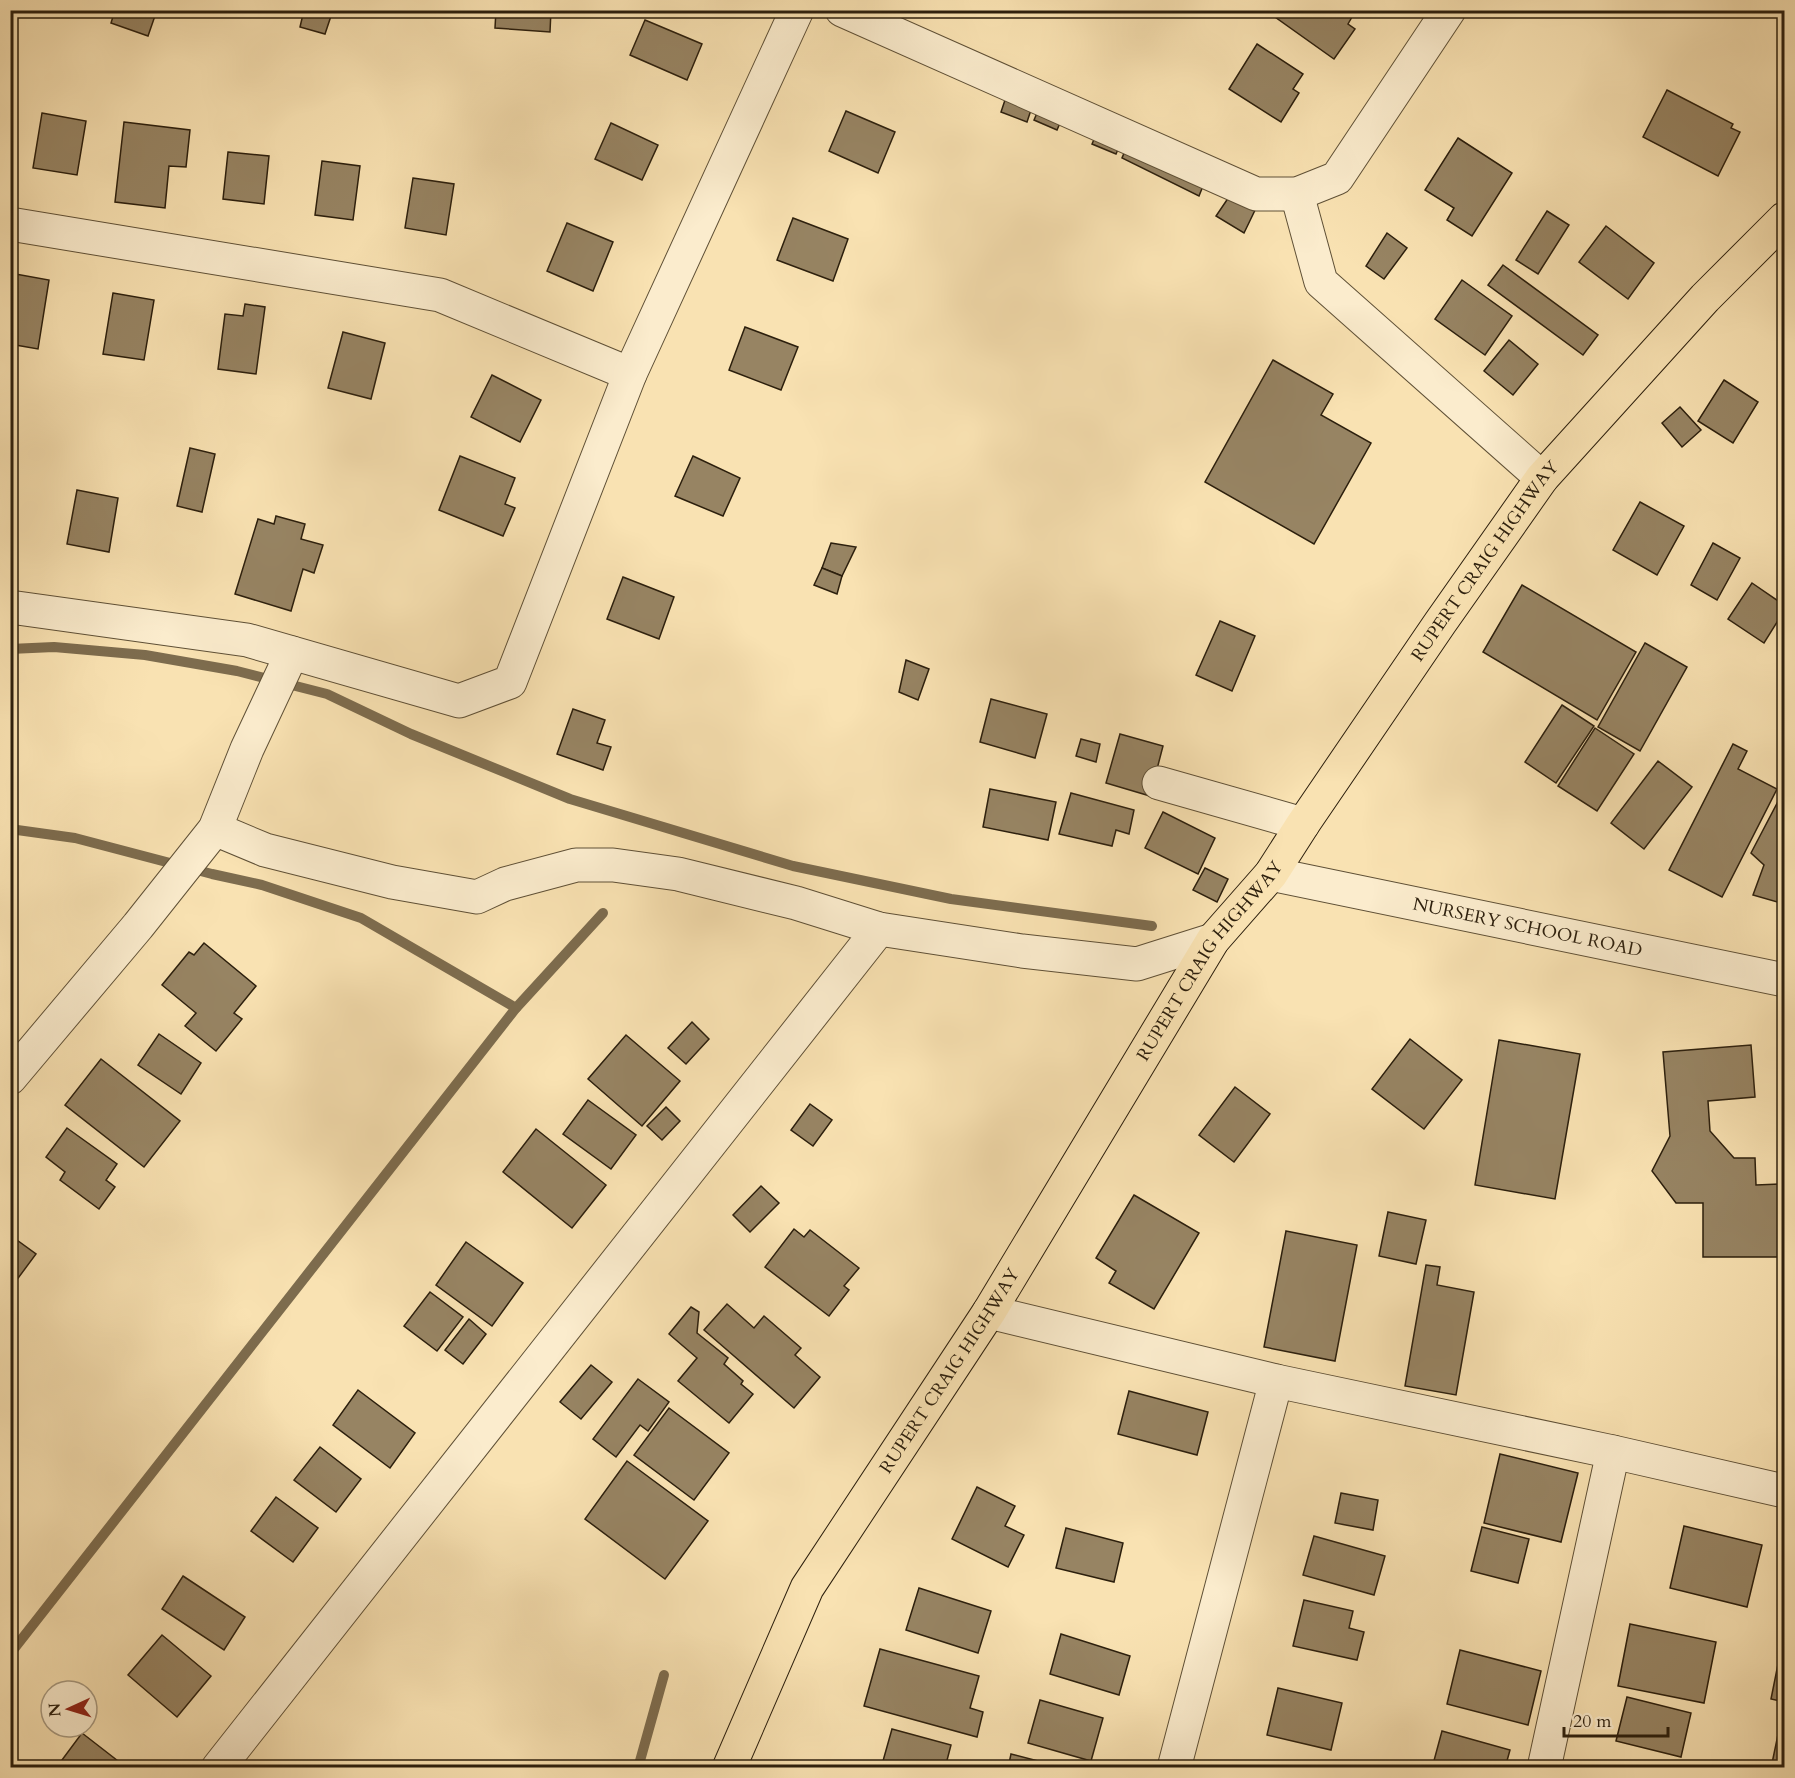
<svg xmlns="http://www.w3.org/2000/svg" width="1795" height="1778" font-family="Cardo,serif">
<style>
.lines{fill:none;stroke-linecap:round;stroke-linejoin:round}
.stream{stroke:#7d6c4e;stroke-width:10}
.building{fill:#978463;stroke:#2c1f0d;stroke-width:1.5}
.minor-casing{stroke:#5f5036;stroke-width:35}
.major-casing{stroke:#2c1f0d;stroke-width:35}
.minor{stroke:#fbeccd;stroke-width:33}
.major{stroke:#f9e2b2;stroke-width:33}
.labels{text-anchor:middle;stroke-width:4.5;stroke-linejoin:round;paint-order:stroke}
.street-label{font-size:18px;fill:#2c1f0d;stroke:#fbeccd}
</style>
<rect width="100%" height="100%" fill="#f9e2b2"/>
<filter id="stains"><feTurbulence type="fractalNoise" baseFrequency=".00333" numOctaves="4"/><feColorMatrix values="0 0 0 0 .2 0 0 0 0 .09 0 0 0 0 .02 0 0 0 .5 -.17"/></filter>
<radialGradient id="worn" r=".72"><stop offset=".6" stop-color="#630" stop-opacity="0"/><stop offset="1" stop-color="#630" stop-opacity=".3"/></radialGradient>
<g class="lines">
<!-- stream -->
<g class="stream">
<path d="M10,649l44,-2 91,8 92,16 90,23 84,40 159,65 223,67 158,33 201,27"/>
<path d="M10,829l65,9 137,36 50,11 99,33 155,90"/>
<path d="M10,1654l506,-646 87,-95"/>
<path d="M638,1768l26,-93"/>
</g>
</g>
<!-- building -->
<g class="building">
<path d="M115,10h42l-9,26 -37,-13z"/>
<path d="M304,10h29l-8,24 -25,-7z"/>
<path d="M496,10h55l-1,22 -55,-4z"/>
<path d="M1279,10h77l-8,14 7,5 -21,30 -59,-42z"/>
<path d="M645,20l57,24 -15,36 -57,-25z"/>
<path d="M1257,44l46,30 -10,15 6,4 -18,29 -52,-33z"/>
<path d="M1667,90l66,34 -2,4 9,4 -22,44 -75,-39z"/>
<path d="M1007,94l26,10 -6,18 -26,-10z"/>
<path d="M1040,106l23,10 -6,14 -23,-10z"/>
<path d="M846,111l49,21 -17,41 -49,-22z"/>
<path d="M42,113l44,8 -9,54 -44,-7z"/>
<path d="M124,122l66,8 -4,37 -17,-1 -4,42 -50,-6z"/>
<path d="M611,123l47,22 -16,35 -47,-21z"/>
<path d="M1098,130l24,10 -6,14 -24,-10z"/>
<path d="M1458,138l54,35 -40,63 -25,-16 7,-12 -29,-18z"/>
<path d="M1128,144l79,32 -8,20 -77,-38z"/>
<path d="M228,152l41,4 -5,48 -41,-5z"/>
<path d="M322,161l38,5 -7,54 -38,-5z"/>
<path d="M413,178l41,6 -8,51 -41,-7z"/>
<path d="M1233,191l26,11 -15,31 -28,-17z"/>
<path d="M1547,211l22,14 -31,49 -22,-14z"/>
<path d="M793,218l55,21 -15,42 -56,-21z"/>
<path d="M567,223l46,19 -20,49 -46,-20z"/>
<path d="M1606,226l48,37 -26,36 -49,-37z"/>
<path d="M1387,233l20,15 -23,31 -18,-13z"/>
<path d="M1503,265l95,70 -15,20 -95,-70z"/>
<path d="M10,273l39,7 -11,69 -28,-5z"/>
<path d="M1462,280l50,36 -27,39 -50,-36z"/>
<path d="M113,293l41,7 -10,60 -41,-6z"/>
<path d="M245,304l20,3 -9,67 -38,-5 7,-55 18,2z"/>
<path d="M745,327l53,20 -17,43 -52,-20z"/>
<path d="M343,332l42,11 -14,56 -43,-11z"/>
<path d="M1509,340l29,24 -25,31 -29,-24z"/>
<path d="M1273,360l60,34 -12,21 50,28 -57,101 -109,-62z"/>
<path d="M492,375l49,25 -21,42 -49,-25z"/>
<path d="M1724,380l34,22 -25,41 -35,-22z"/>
<path d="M1680,407l21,23 -19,17 -20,-24z"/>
<path d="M190,448l25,6 -13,58 -25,-6z"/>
<path d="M460,456l55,22 -10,26 10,4 -12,28 -64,-26z"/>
<path d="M693,456l47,22 -17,38 -48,-20z"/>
<path d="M77,490l41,8 -9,54 -42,-8z"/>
<path d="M1640,502l44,24 -27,49 -44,-25z"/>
<path d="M276,516l29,8 -4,15 22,6 -9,28 -11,-4 -12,42 -56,-17 23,-75 16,5z"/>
<path d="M831,543l25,4 -14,29 -20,-8z"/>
<path d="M1713,543l27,15 -23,42 -26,-15z"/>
<path d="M822,568l20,8 -5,18 -23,-9z"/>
<path d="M623,577l51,20 -15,42 -52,-20z"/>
<path d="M1752,583l32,22v6l-20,32 -36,-24z"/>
<path d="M1522,585l114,67 -39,68 -114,-68z"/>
<path d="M1220,621l35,15 -23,55 -36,-16z"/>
<path d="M1645,643l42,24 -47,84 -42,-24z"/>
<path d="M906,660l23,9 -11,31 -19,-8z"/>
<path d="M991,699l56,15 -12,44 -55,-16z"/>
<path d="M1562,705l32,21 -38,57 -31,-21z"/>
<path d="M573,709l32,11 -8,23 14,4 -8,23 -46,-16z"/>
<path d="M1595,728l39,26 -37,57 -39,-25z"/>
<path d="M1120,734l43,12 -13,50 -44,-13z"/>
<path d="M1081,739l19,5 -4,18 -20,-6z"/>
<path d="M1733,744l14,7 -9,18 39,20 -55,108 -53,-27z"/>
<path d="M1658,761l34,26 -48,62 -33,-26z"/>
<path d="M990,789l66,13 -8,38 -65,-13z"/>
<path d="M1784,790v114l-31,-9 11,-30 -13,-12z"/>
<path d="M1071,793l63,17 -5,24 -13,-4 -4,16 -53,-12z"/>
<path d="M1163,812l52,26 -17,36 -53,-26z"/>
<path d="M1205,868l23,11 -11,23 -24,-12z"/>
<path d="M204,943l52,43 -22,27 8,6 -26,32 -31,-25 11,-13 -34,-28 27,-33 5,3z"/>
<path d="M692,1022l17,17 -23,25 -18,-16z"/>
<path d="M159,1034l42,29 -20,31 -43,-29z"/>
<path d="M626,1035l54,46 -38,45 -54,-47z"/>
<path d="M1410,1039l52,41 -38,49 -52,-40z"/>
<path d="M1499,1040l81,14 -25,145 -80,-14z"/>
<path d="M1751,1045l4,52 -47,4 2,30 24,27h21l1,27 25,-1 3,6v61l-3,6h-78v-54h-27l-24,-32 18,-35 -7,-84z"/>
<path d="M101,1059l79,62 -36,46 -79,-62z"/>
<path d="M1235,1087l35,27 -36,48 -35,-27z"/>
<path d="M588,1100l48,35 -25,34 -48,-35z"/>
<path d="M810,1104l22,16 -19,26 -22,-16z"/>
<path d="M666,1107l14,14 -18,19 -15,-14z"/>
<path d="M67,1128l50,36 -11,16 9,7 -16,22 -39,-29 5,-8 -19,-15z"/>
<path d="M536,1129l70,56 -34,43 -69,-56z"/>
<path d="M761,1186l18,17 -29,29 -17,-17z"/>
<path d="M1134,1195l65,38 -45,76 -45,-26 7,-12 -20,-13z"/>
<path d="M1388,1212l38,8 -10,44 -37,-8z"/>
<path d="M794,1229l10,8 6,-7 49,38 -15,18 5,4 -20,26 -64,-49z"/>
<path d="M1286,1231l71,14 -22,116 -71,-14z"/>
<path d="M10,1235l26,19 -26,35z"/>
<path d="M466,1242l57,41 -31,43 -56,-41z"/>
<path d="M1426,1265l14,2 -3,18 37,7 -18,103 -51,-9z"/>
<path d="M430,1292l33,25 -26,34 -33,-25z"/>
<path d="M727,1304l27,24 10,-12 37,32 -6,7 25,22 -26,31 -90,-78z"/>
<path d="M691,1307l8,5 -2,21 31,25 -4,6 19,17 -2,3 12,10 -24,29 -51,-42 19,-23 -28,-24z"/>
<path d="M469,1319l17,15 -23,30 -18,-14z"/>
<path d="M591,1365l21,17 -31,37 -21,-17z"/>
<path d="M638,1379l31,23 -21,29 -8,-6 -24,32 -23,-18z"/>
<path d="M358,1390l57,43 -25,35 -57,-43z"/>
<path d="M1129,1391l79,21 -11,43 -79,-21z"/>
<path d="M669,1408l60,45 -35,47 -60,-45z"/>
<path d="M320,1447l41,32 -25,33 -42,-32z"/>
<path d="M1500,1454l78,19 -17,69 -77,-19z"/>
<path d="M627,1461l81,60 -43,58 -80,-60z"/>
<path d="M977,1487l38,19 -10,20 19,9 -16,32 -56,-28z"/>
<path d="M1341,1493l37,7 -5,30 -38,-7z"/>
<path d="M276,1497l42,31 -25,34 -42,-31z"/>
<path d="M1684,1526l78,19 -15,62 -77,-19z"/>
<path d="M1482,1527l47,12 -11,44 -47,-12z"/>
<path d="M1066,1528l57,15 -9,39 -58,-14z"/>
<path d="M1314,1536l71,20 -11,39 -71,-20z"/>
<path d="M183,1576l62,41 -21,33 -62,-41z"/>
<path d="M919,1588l72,23 -13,42 -72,-23z"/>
<path d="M1304,1600l49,11 -4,17 15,4 -7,28 -64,-14z"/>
<path d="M1630,1624l86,18 -12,61 -86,-17z"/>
<path d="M1061,1634l69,22 -11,39 -69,-21z"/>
<path d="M162,1635l49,41 -34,41 -49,-42z"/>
<path d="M1782,1644l2,1v57l-13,-3z"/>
<path d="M880,1649l99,27 -9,32 13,4 -6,25 -113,-31z"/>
<path d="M1460,1650l81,21 -13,54 -81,-21z"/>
<path d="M1278,1688l64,15 -11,47 -64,-15z"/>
<path d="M1627,1697l64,16 -10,44 -65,-16z"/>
<path d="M1040,1700l63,18 -12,43 -63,-18z"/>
<path d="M1780,1725l4,1v42h-13z"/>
<path d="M892,1729l59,16 -6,23h-64z"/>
<path d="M1442,1731l68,19 -5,18h-73z"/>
<path d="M82,1733l45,35h-71z"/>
<path d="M1011,1754l54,14h-57z"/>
<path d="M799,1761l16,7h-18z"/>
</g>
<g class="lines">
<!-- minor casing -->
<g class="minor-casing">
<g id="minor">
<path d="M842,10l414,184h41l40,-16 112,-168"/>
<path d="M1297,194l24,88 221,196"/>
<path d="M10,224l430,71 190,79"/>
<path d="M10,607l237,33 212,61 51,-19 120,-308 167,-364"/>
<path d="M1159,783l144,41"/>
<path d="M215,829l50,21 127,32 85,15 28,-13 71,-19h37l65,9 118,29 83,26 143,22 115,13 76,-24"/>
<path id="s1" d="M1271,874l513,106"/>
<path d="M10,1078l128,-152 77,-97 32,-80 45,-96"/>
<path d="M989,1312l287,69 337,71 171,39"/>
<path d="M218,1768l661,-839"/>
<path d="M1174,1768l102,-387"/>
<path d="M1544,1768l69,-316"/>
</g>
</g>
<!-- major casing -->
<g class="major-casing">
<g id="major">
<path id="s2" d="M729,1768l78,-180 182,-276 224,-372 58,-66 32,-50 137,-201 102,-145 163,-180 79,-79"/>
</g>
</g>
<!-- minor -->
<use href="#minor" class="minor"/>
<!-- major -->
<use href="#major" class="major"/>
</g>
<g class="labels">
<!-- street labels -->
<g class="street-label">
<text dy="6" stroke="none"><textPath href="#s2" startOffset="1428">RUPERT CRAIG HIGHWAY</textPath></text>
<text dy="6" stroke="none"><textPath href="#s1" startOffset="262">NURSERY SCHOOL ROAD</textPath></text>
<text dy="6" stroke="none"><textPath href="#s2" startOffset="942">RUPERT CRAIG HIGHWAY</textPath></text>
<text dy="6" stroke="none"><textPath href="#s2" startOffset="456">RUPERT CRAIG HIGHWAY</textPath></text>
</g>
</g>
<!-- margin -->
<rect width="1795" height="1778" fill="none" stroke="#f9e2b2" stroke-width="36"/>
<rect x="12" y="12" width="1771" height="1754" fill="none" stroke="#2c1f0d" stroke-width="3"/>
<rect x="18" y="18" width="1759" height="1742" fill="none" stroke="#2c1f0d" stroke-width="1.5"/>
<!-- north arrow -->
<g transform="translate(69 1709) rotate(266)"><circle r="28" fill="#fbeccd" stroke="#a89a80" stroke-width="1.5"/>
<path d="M0-4.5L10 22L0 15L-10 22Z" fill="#8f2418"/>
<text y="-9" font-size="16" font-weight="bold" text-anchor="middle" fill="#2c1f0d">N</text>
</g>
<!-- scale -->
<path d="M1564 1727v9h104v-9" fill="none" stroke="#2c1f0d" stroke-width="3"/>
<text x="1573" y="1727" font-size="18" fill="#2c1f0d" stroke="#fbeccd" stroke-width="4.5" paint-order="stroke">20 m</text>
<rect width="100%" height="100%" filter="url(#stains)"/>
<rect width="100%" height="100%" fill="url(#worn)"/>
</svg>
